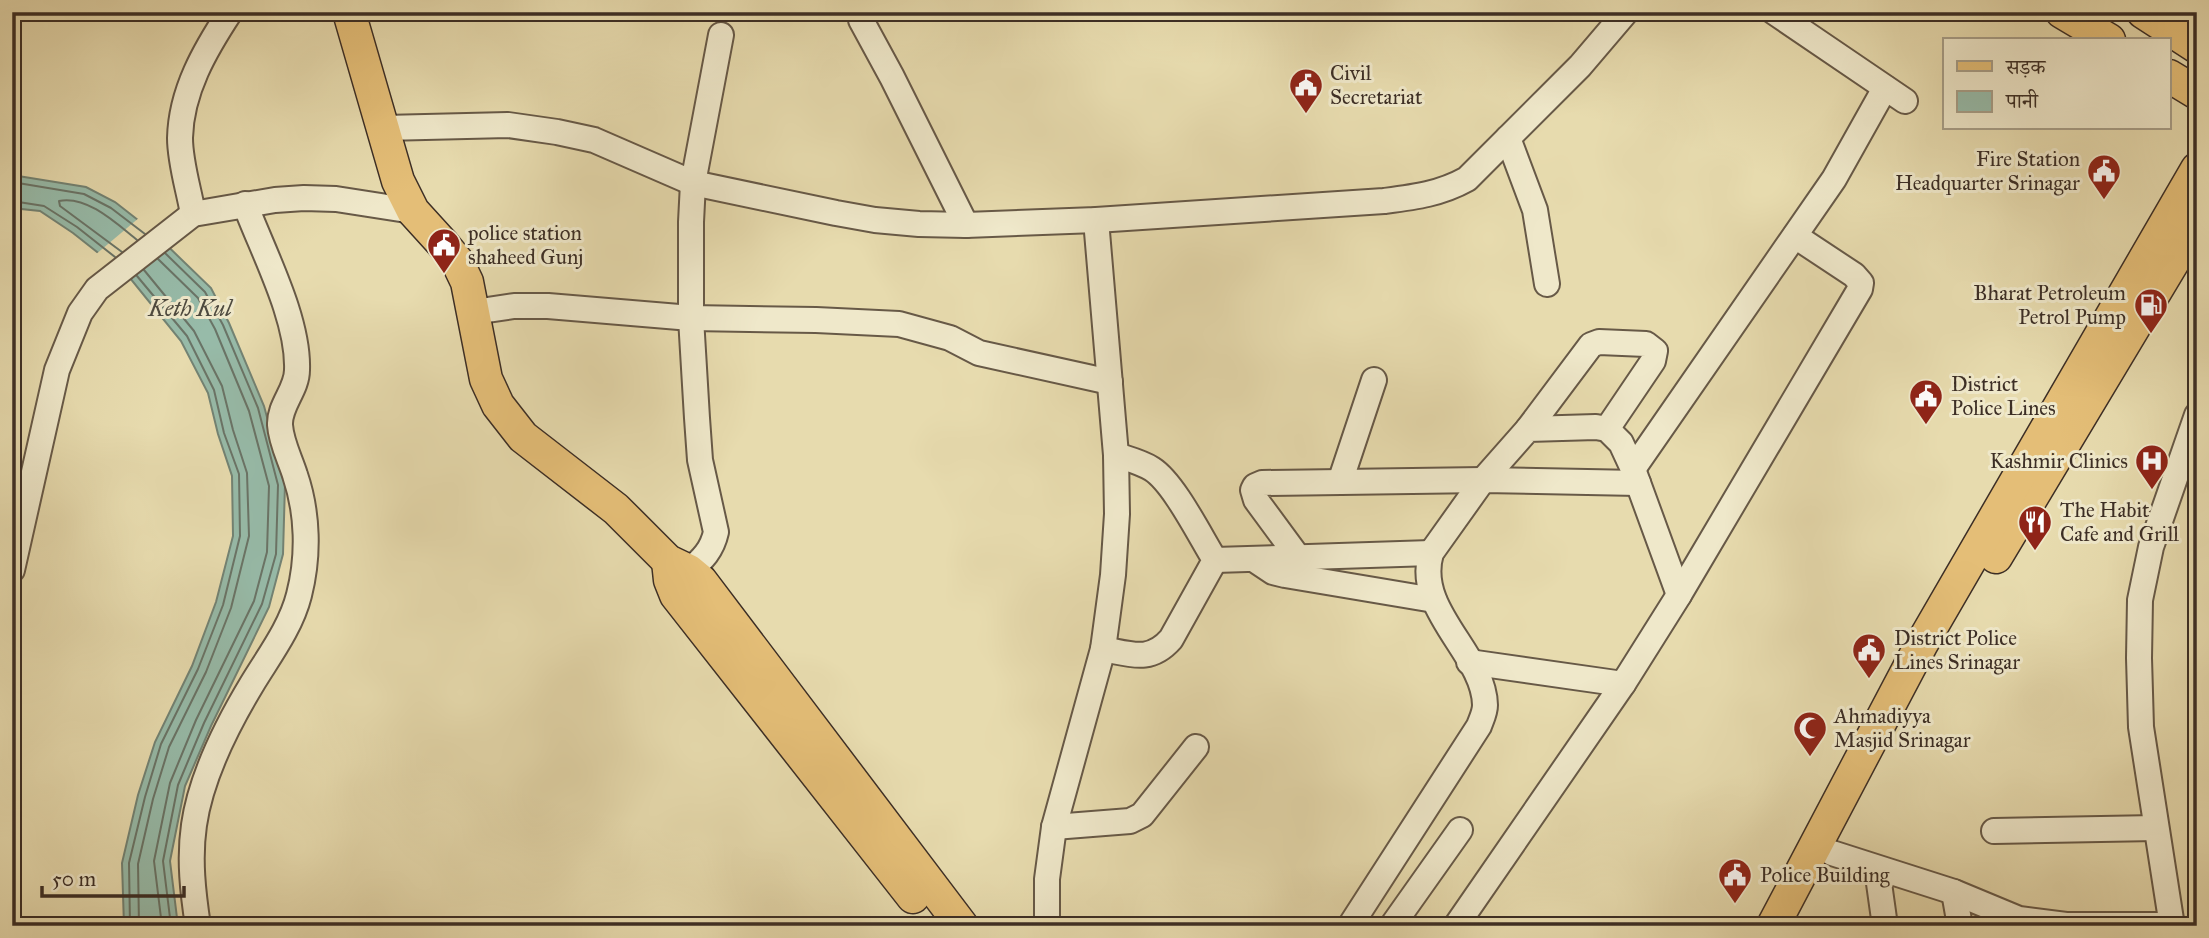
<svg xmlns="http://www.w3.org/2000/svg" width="2209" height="938" font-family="'IM FELL Great Primer','Noto Serif Devanagari',serif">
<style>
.water{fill:#97bba9;stroke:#738374;stroke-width:2}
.pier{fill:#e7dbae}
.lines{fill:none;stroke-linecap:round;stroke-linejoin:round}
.shore{stroke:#6a7467;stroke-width:2}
.minor-casing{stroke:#675947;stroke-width:28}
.major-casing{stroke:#3c2e25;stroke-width:35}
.minor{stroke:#efe8ca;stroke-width:24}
.major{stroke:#e4be77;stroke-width:32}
.labels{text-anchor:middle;stroke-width:6;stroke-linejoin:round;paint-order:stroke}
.poi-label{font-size:21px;fill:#3c2e25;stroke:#efe8ca;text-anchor:start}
.water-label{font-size:23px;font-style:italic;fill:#4e4a3f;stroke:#efe8ca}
</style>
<rect width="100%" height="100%" fill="#e7dbae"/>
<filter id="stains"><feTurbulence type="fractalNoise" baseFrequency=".00286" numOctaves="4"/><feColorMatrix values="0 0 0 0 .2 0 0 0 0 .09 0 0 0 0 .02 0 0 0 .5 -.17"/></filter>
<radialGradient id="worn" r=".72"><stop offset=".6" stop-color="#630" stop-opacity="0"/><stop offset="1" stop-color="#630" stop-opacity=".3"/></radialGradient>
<!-- water -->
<path class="water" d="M12,175l74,12 29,15 37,29 59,57 18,35 35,83 21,78 -2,70 -14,53 -58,119 -26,60 -15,75 8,65h-54l-2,-63 16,-68 17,-53 37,-76 24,-64 17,-66 -1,-60 -14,-42 -10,-41 -27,-52 -51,-63 -57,-45 -33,-22 -28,-3z"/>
<!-- pier -->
<path class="pier" d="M140,217l32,29 -45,35 -32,-26z"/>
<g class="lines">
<!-- shore -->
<g class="shore">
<path d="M12,182l72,12 27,14 34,26"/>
<path d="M12,201l32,5 33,21 38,30"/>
<path d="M122,252l-62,-46 -1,-5c28,-6 58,23 78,39"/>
<path d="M165,253l40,39 18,33 35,83 20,77 -2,69 -14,50 -58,119 -26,62 -15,76 8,65"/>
<path d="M158,259l40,39 17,31 34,82 20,75 -2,66 -13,49 -58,119 -26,63 -16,78 8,65"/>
<path d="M130,926l-1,-63 16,-66 16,-53 37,-75 25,-64 17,-69 -1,-62 -15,-41 -10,-43 -27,-54 -50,-60"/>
<path d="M139,926l-1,-62 15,-65 16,-52 37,-75 25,-64 18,-72 -2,-63 -14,-43 -11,-44 -28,-55 -50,-61"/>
</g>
<!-- minor casing -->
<g class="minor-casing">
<g id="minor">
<path d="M1774,12l131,89"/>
<path d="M861,20l31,57 74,148"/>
<path d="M384,128l124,-3 49,7 37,8 99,43 143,30 39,7 44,4 47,1 130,-5 288,-19c31,-4 56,-7 83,-22l113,-113 46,-54"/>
<path d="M1508,138l27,72 12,74"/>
<path d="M193,214c-4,-24 -13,-51 -13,-76 1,-47 25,-88 50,-126"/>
<path d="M474,312l40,-6h34l143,12 125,2 83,4 51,14 29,15 131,29"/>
<path d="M1528,429l63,-84 8,-3 47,2 9,7 -2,10 -46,68"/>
<path d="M1633,469l201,-290 51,-91"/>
<path d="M1340,482l34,-102"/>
<path d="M1298,557l-42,-57 -3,-10 2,-4 7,-3 221,-3 155,3"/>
<path d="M1215,560l216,-7"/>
<path d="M1255,560l18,12 12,3 149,25"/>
<path d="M12,570l45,-200 23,-57 17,-24 96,-75 82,-14 29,-2 32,1 77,12"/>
<path d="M689,571c14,-12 23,-21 27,-39l-16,-72 -3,-42 -6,-100v-96l2,-39 28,-148"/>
<path d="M1103,649c28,5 47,14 68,-10l44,-79c-15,-24 -41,-77 -63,-91 -11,-7 -24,-10 -36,-14"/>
<path d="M1469,662l154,22"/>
<path d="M1054,827l76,-6 12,-6 54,-68"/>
<path d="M1994,831l162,-3"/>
<path d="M1832,853l122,39 65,27 47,6h105"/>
<path d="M1877,869l8,57"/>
<path d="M1954,892l6,34"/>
<path d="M198,926c-5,-33 -9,-67 -4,-101 7,-49 32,-98 58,-141 17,-28 39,-57 47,-89 10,-39 9,-82 -4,-120 -5,-16 -14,-33 -15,-50 -1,-20 17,-35 17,-55 2,-51 -34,-118 -52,-166"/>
<path d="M1047,926v-47l7,-52 49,-178 10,-74 4,-61 -1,-59 -20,-235"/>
<path d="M1350,926l129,-200c2,-6 6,-13 6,-21 -1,-52 -71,-94 -54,-152l52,-73 45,-51 68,-2 11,2 14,14 12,26 46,126"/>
<path d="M1392,926l68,-96"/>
<path d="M1456,926l167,-242 56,-89 181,-306 1,-6 -7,-8 -59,-39"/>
<path d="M2172,926l-31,-199 -2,-69 1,-58 11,-53 46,-132"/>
</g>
</g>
<!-- major casing -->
<g class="major-casing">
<g id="major">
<path d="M349,12l49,169 15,30 30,33 14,17 10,21 19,97 12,26 25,32 93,72 52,52 21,10 12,10 261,345"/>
<path d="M2062,12l47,28"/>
<path d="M2143,12l54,35"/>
<path d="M2169,76l28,17"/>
<path d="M1996,557l201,-335"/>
<path d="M668,561l2,19 6,15 237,302"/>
<path d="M1773,926l148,-281 276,-476"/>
</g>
</g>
<!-- minor -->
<use href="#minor" class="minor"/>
<!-- major -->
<use href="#major" class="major"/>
</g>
<!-- icons -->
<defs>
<g id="civic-pin" transform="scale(1.75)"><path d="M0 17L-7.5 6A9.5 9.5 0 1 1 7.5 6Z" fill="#8f2418" stroke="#efe8ca"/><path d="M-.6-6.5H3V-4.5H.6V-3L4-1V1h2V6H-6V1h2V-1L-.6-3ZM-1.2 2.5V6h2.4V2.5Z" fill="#fff"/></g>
<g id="fuel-pin" transform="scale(1.75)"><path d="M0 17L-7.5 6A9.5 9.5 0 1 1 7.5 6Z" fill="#8f2418" stroke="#efe8ca"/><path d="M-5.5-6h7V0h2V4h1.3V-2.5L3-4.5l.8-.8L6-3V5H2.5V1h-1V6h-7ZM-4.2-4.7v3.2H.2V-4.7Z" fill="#fff"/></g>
<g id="hospital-pin" transform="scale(1.75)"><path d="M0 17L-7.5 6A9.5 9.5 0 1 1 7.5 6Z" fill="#8f2418" stroke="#efe8ca"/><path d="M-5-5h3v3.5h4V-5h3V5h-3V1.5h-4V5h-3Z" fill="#fff"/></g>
<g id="restaurant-pin" transform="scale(1.75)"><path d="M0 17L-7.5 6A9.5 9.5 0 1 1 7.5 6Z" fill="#8f2418" stroke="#efe8ca"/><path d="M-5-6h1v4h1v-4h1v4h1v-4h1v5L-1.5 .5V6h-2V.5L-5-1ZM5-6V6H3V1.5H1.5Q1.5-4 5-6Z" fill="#fff"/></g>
<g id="mosque-pin" transform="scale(1.75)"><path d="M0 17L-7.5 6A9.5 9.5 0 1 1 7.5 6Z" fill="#8f2418" stroke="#efe8ca"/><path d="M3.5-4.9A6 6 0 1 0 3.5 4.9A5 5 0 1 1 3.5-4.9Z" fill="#fff"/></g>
</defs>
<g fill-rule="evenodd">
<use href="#civic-pin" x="1306" y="85"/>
<use href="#civic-pin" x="2104" y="171"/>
<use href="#civic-pin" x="444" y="245"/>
<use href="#fuel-pin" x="2151" y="305"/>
<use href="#civic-pin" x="1926" y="396"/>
<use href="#hospital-pin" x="2152" y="461"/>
<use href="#restaurant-pin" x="2035" y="522"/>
<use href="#civic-pin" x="1869" y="650"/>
<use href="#mosque-pin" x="1810" y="728"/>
<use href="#civic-pin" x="1735" y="875"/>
</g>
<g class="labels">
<!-- poi labels -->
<g class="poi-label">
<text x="1330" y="80">Civil<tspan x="1330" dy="24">Secretariat</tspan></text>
<text x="2080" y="166" text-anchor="end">Fire Station<tspan x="2080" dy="24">Headquarter Srinagar</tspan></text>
<text x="468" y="240">police station<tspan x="468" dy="24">shaheed Gunj</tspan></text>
<text x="2126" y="300" text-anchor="end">Bharat Petroleum<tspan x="2126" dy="24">Petrol Pump</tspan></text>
<text x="1951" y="391">District<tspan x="1951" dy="24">Police Lines</tspan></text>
<text x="2128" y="468" text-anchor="end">Kashmir Clinics</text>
<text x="2060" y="517">The Habit<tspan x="2060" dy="24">Cafe and Grill</tspan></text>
<text x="1894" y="645">District Police<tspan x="1894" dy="24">Lines Srinagar</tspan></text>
<text x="1834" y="723">Ahmadiyya<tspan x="1834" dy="24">Masjid Srinagar</tspan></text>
<text x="1760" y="882">Police Building</text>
</g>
<!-- water labels -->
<g class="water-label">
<text x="190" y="316">Keth Kul</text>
</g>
</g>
<!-- margin -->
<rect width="2209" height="938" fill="none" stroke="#e7dbae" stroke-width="42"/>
<rect x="14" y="14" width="2181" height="910" fill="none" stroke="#3c2e25" stroke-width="3.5"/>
<rect x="21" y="21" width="2167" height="896" fill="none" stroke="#3c2e25" stroke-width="2"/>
<!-- legend -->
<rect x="1943" y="38" width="228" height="91" fill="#efe8ca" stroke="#a79e88" stroke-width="2"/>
<rect x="1957" y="61" width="35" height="10" fill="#e4be77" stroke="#a79e88" stroke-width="2"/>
<text x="2006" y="74" font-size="21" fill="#3c2e25">सड़क</text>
<rect x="1957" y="91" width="35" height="21" fill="#97bba9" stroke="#a79e88" stroke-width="2"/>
<text x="2006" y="108" font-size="21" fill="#3c2e25">पानी</text>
<!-- scale -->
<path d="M42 886v10h142v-10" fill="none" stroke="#3c2e25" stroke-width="3.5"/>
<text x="52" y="886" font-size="21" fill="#3c2e25" stroke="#efe8ca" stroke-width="5" paint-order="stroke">50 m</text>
<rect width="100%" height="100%" filter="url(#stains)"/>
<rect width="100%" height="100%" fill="url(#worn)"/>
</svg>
